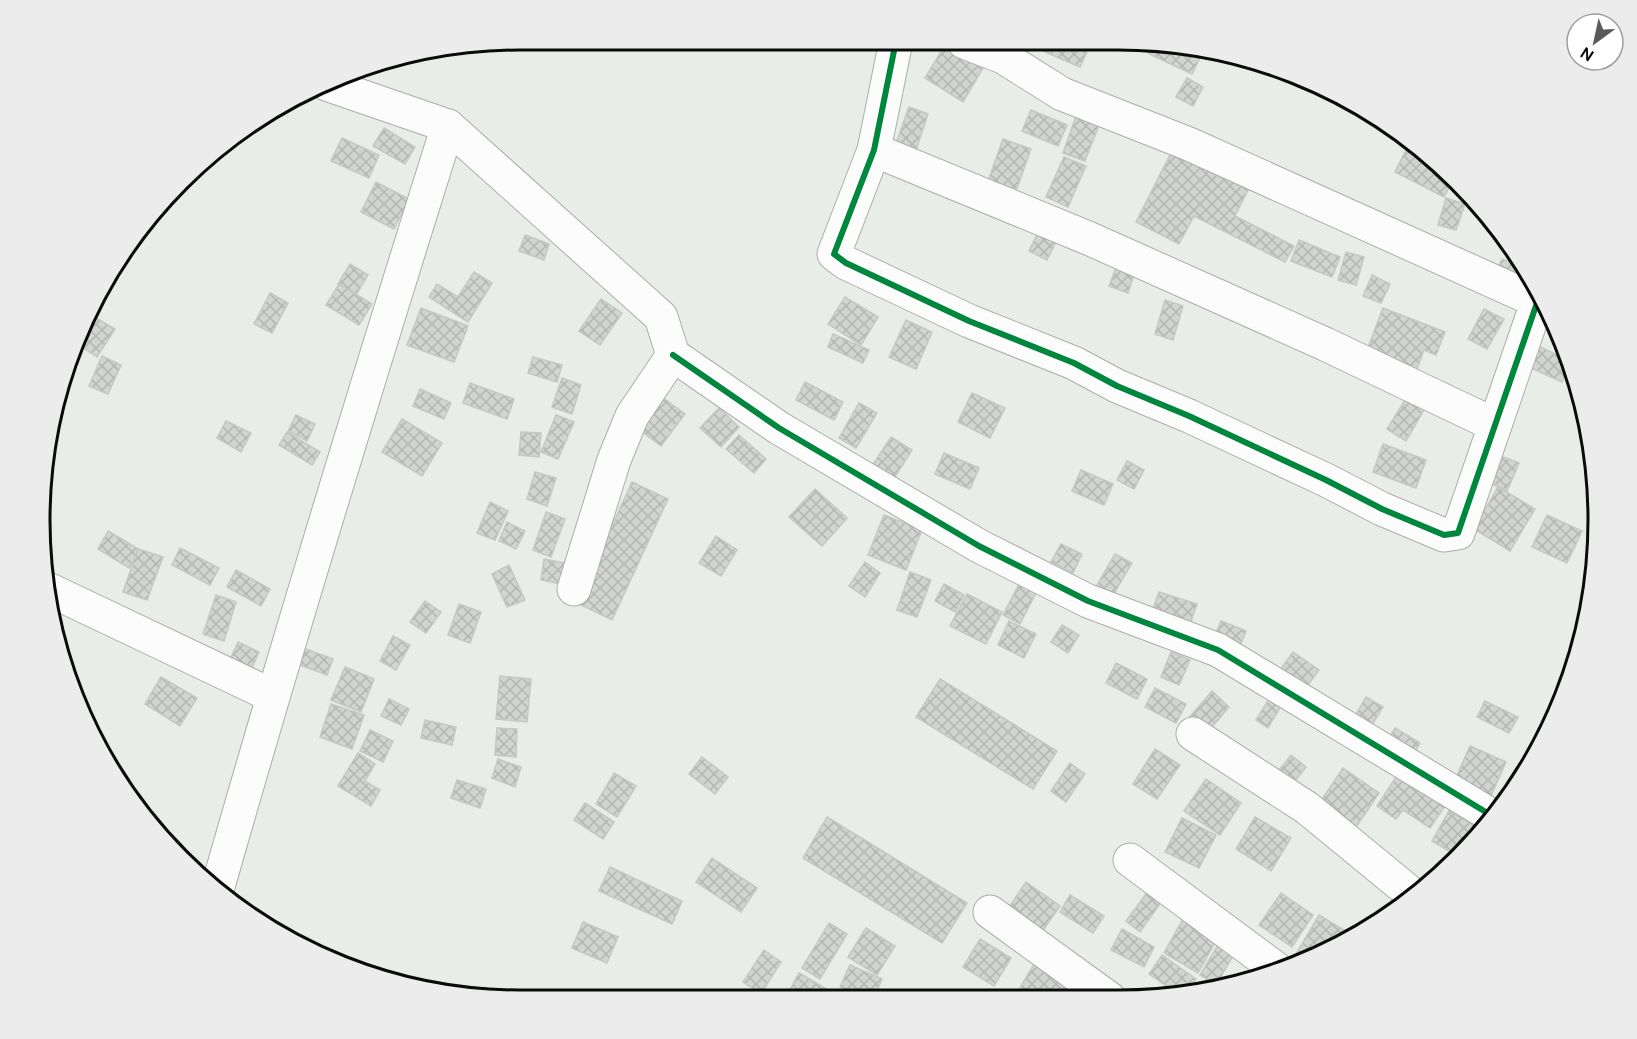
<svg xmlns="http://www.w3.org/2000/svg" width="1637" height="1039" font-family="'DM Sans',sans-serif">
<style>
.building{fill:url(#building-cross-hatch);stroke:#c5c8c4;stroke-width:1.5}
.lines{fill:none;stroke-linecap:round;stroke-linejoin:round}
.minor-casing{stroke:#abaeaa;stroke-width:35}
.minor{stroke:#fcfcfc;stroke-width:33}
.cycleway-casing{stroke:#fff;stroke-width:10}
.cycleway{stroke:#00873e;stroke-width:6}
.rim{fill:none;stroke:#0a0c0a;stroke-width:3}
</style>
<defs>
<pattern id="building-cross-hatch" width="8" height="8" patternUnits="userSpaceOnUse" patternTransform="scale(1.5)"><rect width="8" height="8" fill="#d1d4d0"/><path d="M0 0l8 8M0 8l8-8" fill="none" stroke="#b2b5b1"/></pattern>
</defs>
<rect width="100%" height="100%" fill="#e9ede8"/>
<!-- building -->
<g class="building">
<path d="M1047,42l44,1 -11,24 -37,-16z"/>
<path d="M1154,43h26l24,6 -12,25 -43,-20z"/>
<path d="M945,45l38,23 -20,34 -38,-24z"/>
<path d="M1187,78l16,9 -10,19 -17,-9z"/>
<path d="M909,107l19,7 -12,36 -20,-7z"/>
<path d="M1031,110l36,15 -9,21 -36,-15z"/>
<path d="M1076,116l23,9 -14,36 -22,-8z"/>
<path d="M384,128l31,19 -10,17 -32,-18z"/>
<path d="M342,138l37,17 -10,23 -38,-17z"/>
<path d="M1003,139l28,10 -15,42 -28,-10z"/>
<path d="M1410,142l8,4 36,33 -10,18 -49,-25z"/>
<path d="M1176,143l76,39 -17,34 59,30 -9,16 -91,-46 -15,28 -43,-22z"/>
<path d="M1064,157l22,9 -18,41 -22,-10z"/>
<path d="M376,182l33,17 -15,30 -33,-17z"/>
<path d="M1468,193l11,10 6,8 -21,-11z"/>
<path d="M1446,198l19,6 -9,26 -18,-5z"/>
<path d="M1044,220l18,9 -15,31 -18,-9z"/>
<path d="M525,235l24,9 -5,16 -25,-9z"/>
<path d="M1299,240l41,17 -8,20 -41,-16z"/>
<path d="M1346,252l18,5 -8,28 -18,-5z"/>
<path d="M1502,259l25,11 8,12 -41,-5z"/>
<path d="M1118,262l18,6 -8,25 -19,-7z"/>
<path d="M350,264l18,11 -12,20 -18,-11z"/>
<path d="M474,272l18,11 -24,39 -39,-25 8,-13 21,13z"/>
<path d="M1372,275l18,9 -9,19 -18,-7z"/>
<path d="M339,284l33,20 -13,21 -33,-20z"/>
<path d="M270,293l18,10 -16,30 -18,-9z"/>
<path d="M845,297l33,20 -17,28 -33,-21z"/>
<path d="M601,299l21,14 -22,32 -21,-14z"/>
<path d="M1165,300l18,6 -10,34 -18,-6z"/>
<path d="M421,308l47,18 -14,36 -47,-17z"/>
<path d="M1383,308l62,24 -9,23 -12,-5 -10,27 -50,-19z"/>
<path d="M1484,309l20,10 -17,30 -19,-10z"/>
<path d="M91,315l24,14 -18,28 -21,-14z"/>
<path d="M906,320l26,12 -16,37 -27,-12z"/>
<path d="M833,334l36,16 -6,13 -35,-16z"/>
<path d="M1538,346l32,15 1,1 -9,20 -33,-15z"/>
<path d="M102,356l19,9 -13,29 -19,-8z"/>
<path d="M533,357l29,8 -5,17 -29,-9z"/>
<path d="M562,378l19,7 -9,29 -20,-7z"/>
<path d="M805,382l38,20 -9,18 -38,-20z"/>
<path d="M470,383l44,16 -7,20 -44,-16z"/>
<path d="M420,389l31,14 -7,16 -31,-13z"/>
<path d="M655,392l30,22 -24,32 -29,-22z"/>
<path d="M972,393l33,15 -15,30 -32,-16z"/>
<path d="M1407,397l18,11 -19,33 -19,-12z"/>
<path d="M859,403l18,10 -21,35 -17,-10z"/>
<path d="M719,408l20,19 -18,20 -21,-19z"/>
<path d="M296,415l19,9 -8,17 -19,-10z"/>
<path d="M556,415l18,7 -16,37 -17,-7z"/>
<path d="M402,419l40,24 -20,33 -40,-24z"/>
<path d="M226,421l25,12 -10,19 -24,-14z"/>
<path d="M287,432l33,20 -8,13 -33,-20z"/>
<path d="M521,432l20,1 -2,24 -20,-2z"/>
<path d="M739,435l27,24 -12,14 -28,-24z"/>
<path d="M891,437l21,13 -22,35 -22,-13z"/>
<path d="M1383,444l43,16 -10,28 -43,-16z"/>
<path d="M944,453l35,15 -9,21 -35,-15z"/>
<path d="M1503,457l16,6 -12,28 -15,-7z"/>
<path d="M1127,461l17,9 -10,19 -17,-9z"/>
<path d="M1081,470l32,14 -9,21 -32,-14z"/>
<path d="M535,472l21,6 -9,28 -20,-7z"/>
<path d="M632,482l36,17 -56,121 -35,-17z"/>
<path d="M1498,487l37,22 -25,42 -36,-22z"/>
<path d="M815,489l32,29 -25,28 -33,-29z"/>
<path d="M490,502l18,9 -13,29 -18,-7z"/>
<path d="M546,512l19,7 -14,38 -18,-7z"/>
<path d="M884,515l38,15 -16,40 -38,-15z"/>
<path d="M1547,515l35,16 -15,32 -35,-16z"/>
<path d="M507,522l18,9 -9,18 -17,-8z"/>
<path d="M108,531l32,19 -11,18 -31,-19z"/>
<path d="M716,536l21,14 -16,26 -22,-13z"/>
<path d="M1061,544l21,10 -9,19 -22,-11z"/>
<path d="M180,548l39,20 -9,17 -38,-20z"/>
<path d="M138,549l25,8 -16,43 -24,-8z"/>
<path d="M1115,554l17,9 -20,34 -16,-10z"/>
<path d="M544,559l31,6 -4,21 -30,-6z"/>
<path d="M865,562l15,11 -15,24 -16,-11z"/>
<path d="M509,565l16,35 -18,7 -15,-33z"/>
<path d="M236,570l34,19 -9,17 -34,-19z"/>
<path d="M910,572l21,8 -14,37 -20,-7z"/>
<path d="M1022,578l17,9 -19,37 -17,-9z"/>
<path d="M944,584l20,11 -9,17 -20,-11z"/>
<path d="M1159,592l38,12 -9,26 -38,-13z"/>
<path d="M967,594l35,18 -16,32 -36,-18z"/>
<path d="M216,595l20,7 -12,39 -21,-7z"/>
<path d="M425,601l16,11 -15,21 -16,-11z"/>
<path d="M459,604l22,8 -11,31 -22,-8z"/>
<path d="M1009,621l27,13 -12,24 -26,-13z"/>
<path d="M1221,621l25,10 -8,20 -25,-11z"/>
<path d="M1062,625l17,10 -11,18 -17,-11z"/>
<path d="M393,636l17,9 -14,25 -16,-9z"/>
<path d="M238,642l21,10 -9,20 -21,-10z"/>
<path d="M303,648l30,11 -6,16 -30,-11z"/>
<path d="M1171,652l19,8 -11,25 -18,-8z"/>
<path d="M1293,652l26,18 -19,26 -26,-18z"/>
<path d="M1116,663l31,16 -10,20 -31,-16z"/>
<path d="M345,667l29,12 -13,33 -30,-12z"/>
<path d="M500,676l31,3 -4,43 -31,-3z"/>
<path d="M161,677l36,21 -17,28 -35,-22z"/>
<path d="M940,679l117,72 -24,38 -117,-72z"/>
<path d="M1155,688l31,16 -10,19 -31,-16z"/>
<path d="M1212,691l17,16 -23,27 -18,-15z"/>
<path d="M1366,697l17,10 -16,26 -16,-10z"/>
<path d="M389,699l20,10 -8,16 -20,-9z"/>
<path d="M1269,699l12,7 -13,22 -12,-8z"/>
<path d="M1485,701l33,16 -9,16 -32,-16z"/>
<path d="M331,704l33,11 -12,34 -32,-12z"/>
<path d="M425,720l31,7 -4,18 -31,-7z"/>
<path d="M497,728l20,1 -1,28 -21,-2z"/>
<path d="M1395,728l25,15 -11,19 -25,-16z"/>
<path d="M370,730l23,11 -10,21 -23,-11z"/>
<path d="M1470,746l36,16 -16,36 -36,-16z"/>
<path d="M1155,749l25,16 -23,34 -24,-15z"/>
<path d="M358,753l17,11 -10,17 15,9 -9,16 -33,-20z"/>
<path d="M1291,755l15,12 -19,24 -15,-12z"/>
<path d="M702,757l26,20 -13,17 -26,-20z"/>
<path d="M498,759l23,8 -6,20 -23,-9z"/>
<path d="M1070,763l15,11 -19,28 -15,-11z"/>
<path d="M1343,768l36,25 -31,46 -36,-25z"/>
<path d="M614,773l22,13 -19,31 -21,-13z"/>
<path d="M1398,774l47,32 -15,22 -27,-18 -7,9 -19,-13z"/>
<path d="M1206,779l35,24 -21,32 -36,-24z"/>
<path d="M457,780l29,9 -6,19 -29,-10z"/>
<path d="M585,803l29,19 -11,17 -29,-19z"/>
<path d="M1449,811l33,19 -25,26 -25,-15z"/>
<path d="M827,817l140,86 -25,40 -139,-85z"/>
<path d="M1255,817l36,21 -20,33 -35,-22z"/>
<path d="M1182,818l34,17 -17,33 -34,-16z"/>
<path d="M712,858l45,30 -16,24 -45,-30z"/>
<path d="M610,867l72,34 -10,23 -73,-33z"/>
<path d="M1026,882l34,24 -21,30 -34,-23z"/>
<path d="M1148,891l14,10 -22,31 -14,-11z"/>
<path d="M1281,893l32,22 -21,32 -33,-22z"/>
<path d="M1070,895l34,21 -11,17 -33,-21z"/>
<path d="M1319,915l25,15 -11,18 -3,2 -41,16z"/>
<path d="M1183,919l34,20 -19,34 -34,-20z"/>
<path d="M583,922l35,15 -11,26 -35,-15z"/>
<path d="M829,923l18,11 -27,45 -18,-11z"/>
<path d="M866,928l29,18 -18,29 -29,-18z"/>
<path d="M1122,929l32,18 -10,20 -33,-17z"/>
<path d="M980,939l31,19 -17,28 -31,-19z"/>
<path d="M1221,940l16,9 -21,36 -16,-10z"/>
<path d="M764,950l17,12 -20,32 -18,-12z"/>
<path d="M1162,955l34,24 -9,14 -9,1 -29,-20z"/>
<path d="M1035,962l33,20 -10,17 -36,-1 -6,-3z"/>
<path d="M850,965l32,14 -8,19h-10l-24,-11z"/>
<path d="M799,973l43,25 -56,-1z"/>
</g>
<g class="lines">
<!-- minor casing -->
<g class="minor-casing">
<g id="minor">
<path d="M896,41l-22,109 -40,104 12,9 123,58 105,42 43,23 72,30 137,64 56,29 62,26 14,-2 82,-239"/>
<path d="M964,42l39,15 59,37 127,50 348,157"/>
<path d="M326,84l122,42 213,191 12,38 -41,61 -18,44 -40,129"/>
<path d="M874,150l214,88 237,106 170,81"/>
<path d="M673,355l106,73 200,118 109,55 130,49 276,167"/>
<path d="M50,590l223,106"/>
<path d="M1193,734l114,74 106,87"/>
<path d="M1130,860l148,110"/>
<path d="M217,890c73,-256 151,-510 231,-764"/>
<path d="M990,912l120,87"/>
</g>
</g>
<!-- minor -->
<use href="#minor" class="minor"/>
<!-- cycleway casing -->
<g class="cycleway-casing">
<g id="cycleway">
<path d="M896,41l-22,109 -40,104 12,9 123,58 105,42 43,23 72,30 137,64 56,29 62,26 14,-2 82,-239"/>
<path d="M673,355l106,73 200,118 109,55 130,49 276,167"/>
</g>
</g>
<!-- cycleway -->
<use href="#cycleway" class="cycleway"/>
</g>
<!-- crop -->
<path d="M0 0H1637V1039H0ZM520 50H1118A470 470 0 0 1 1588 520V520A470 470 0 0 1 1118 990H520A470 470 0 0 1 50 520V520A470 470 0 0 1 520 50Z" fill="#ebeceb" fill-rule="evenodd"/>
<path class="rim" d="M520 50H1118A470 470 0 0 1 1588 520V520A470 470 0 0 1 1118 990H520A470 470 0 0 1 50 520V520A470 470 0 0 1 520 50Z"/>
<!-- north arrow -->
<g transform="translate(1595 42) rotate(213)"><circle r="28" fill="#ffffff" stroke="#9d9e9d" stroke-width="1.5"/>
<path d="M0-4.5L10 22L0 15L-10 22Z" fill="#585b58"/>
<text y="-9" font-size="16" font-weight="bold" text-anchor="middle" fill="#0a0c0a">N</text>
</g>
</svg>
